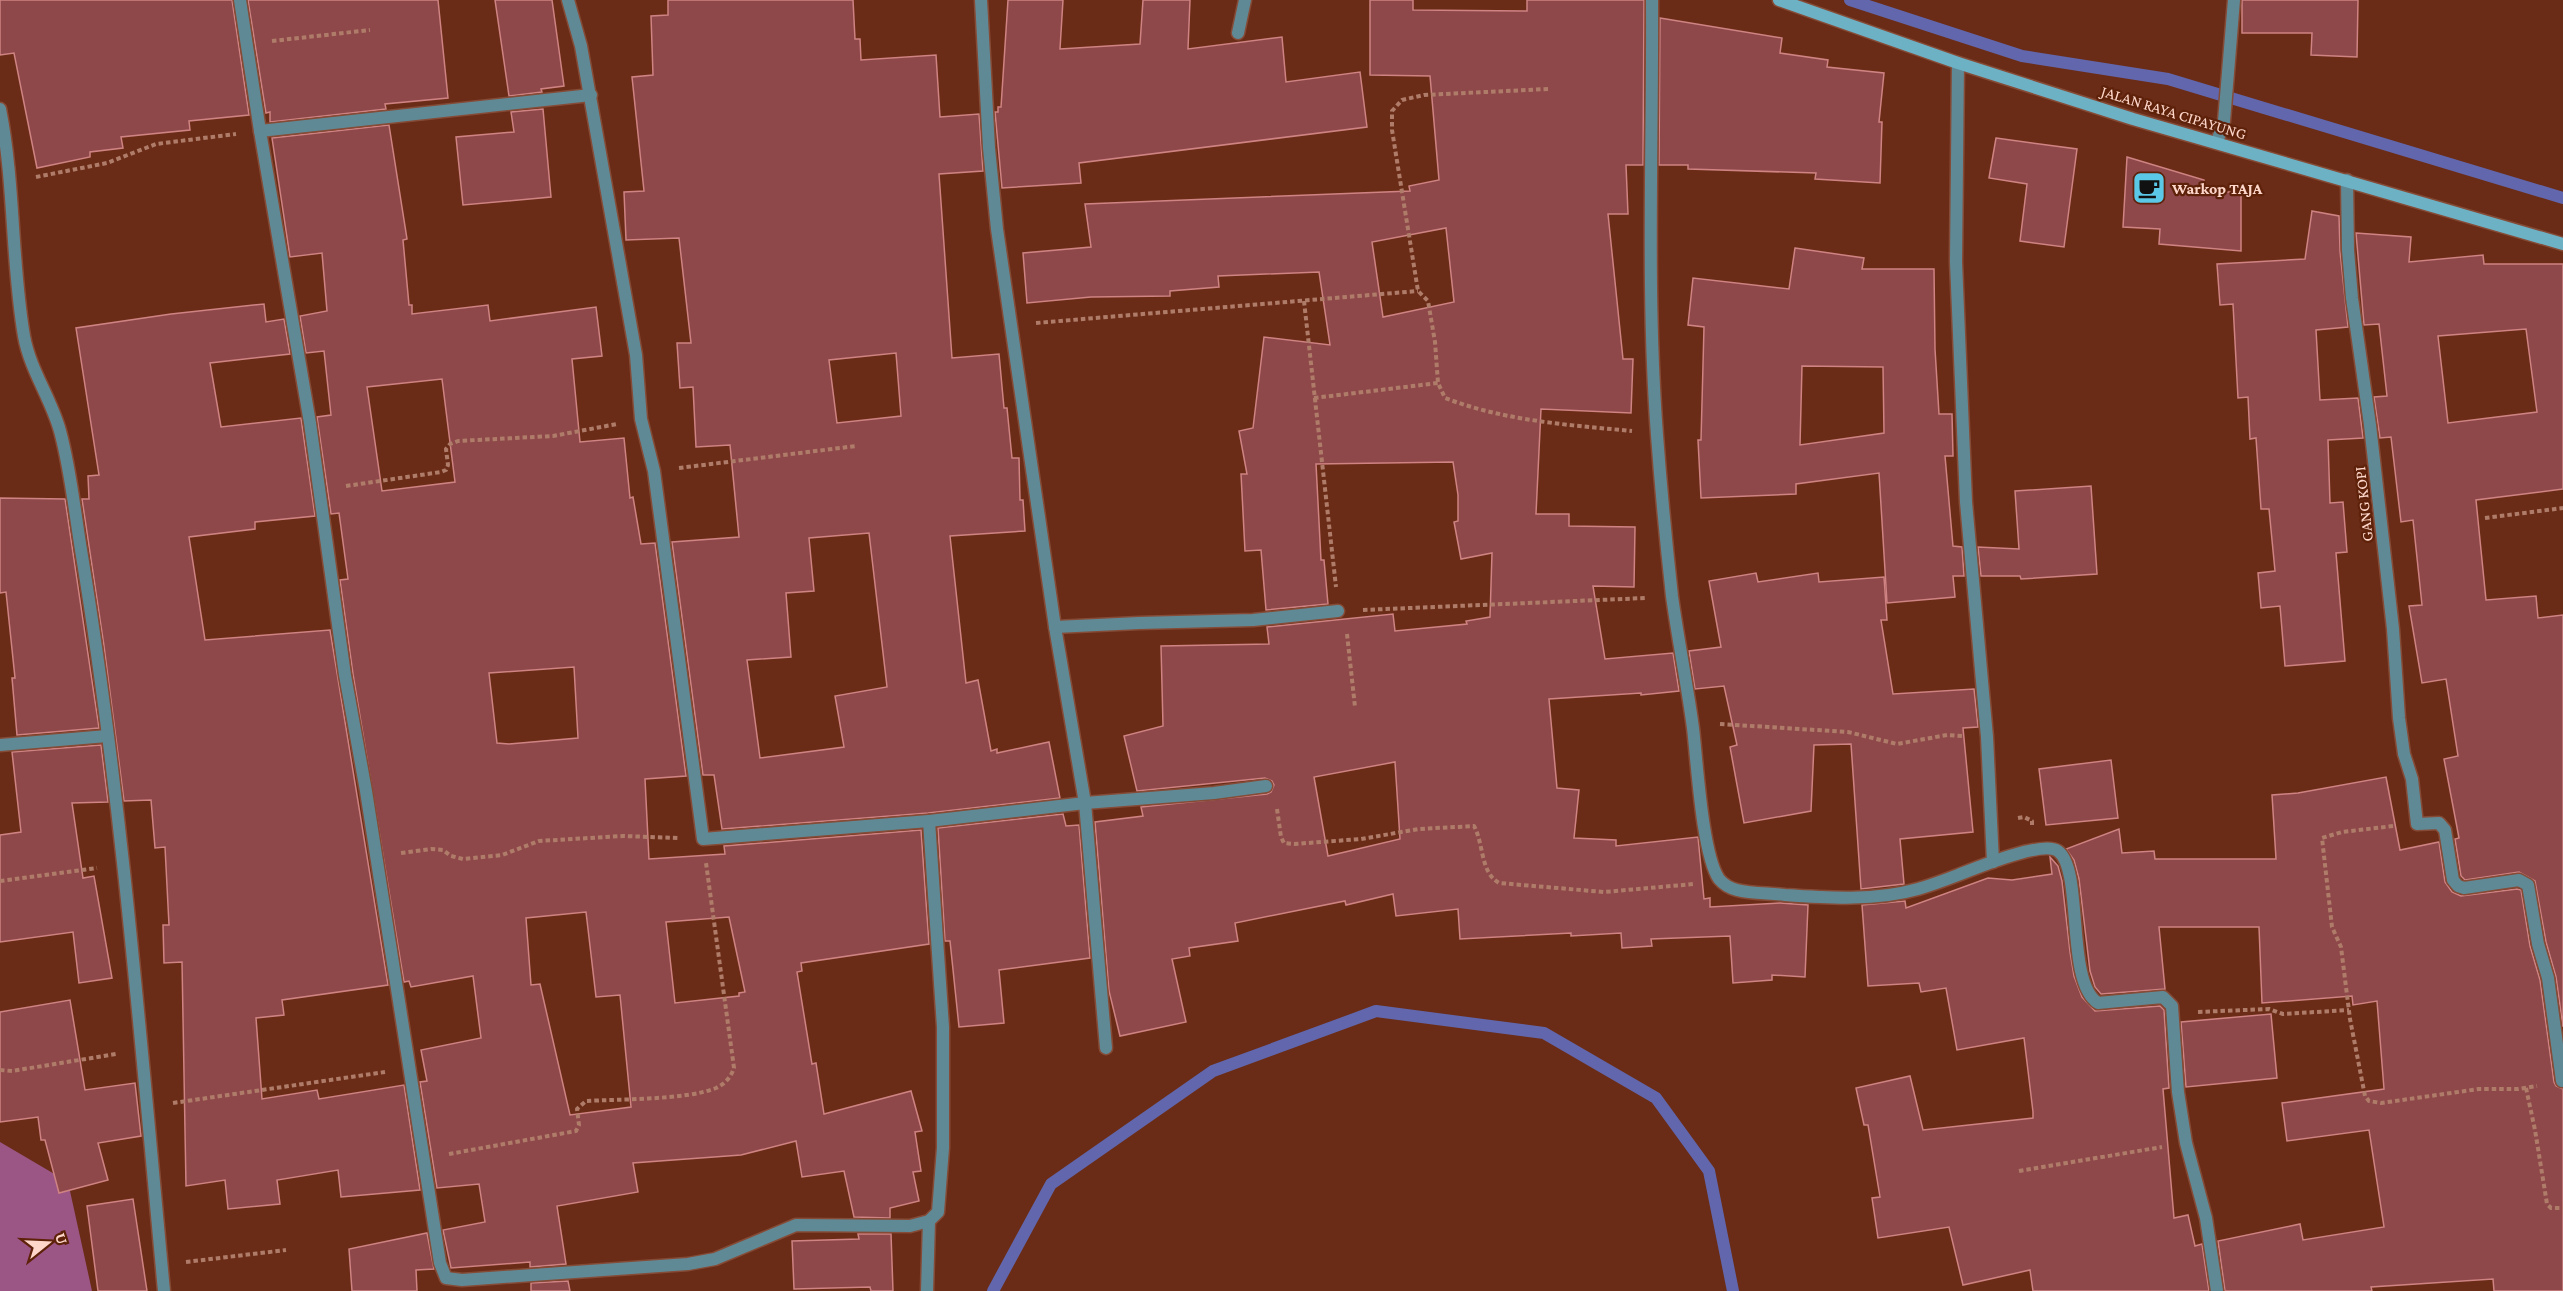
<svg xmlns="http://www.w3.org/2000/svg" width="2563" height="1291" font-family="'Crimson Pro',serif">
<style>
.forest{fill:#9b5686}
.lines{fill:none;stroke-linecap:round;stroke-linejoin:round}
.stream{stroke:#6266ac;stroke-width:12}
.building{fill:#8e484a;stroke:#cf8383;stroke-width:1.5;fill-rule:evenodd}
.minor-casing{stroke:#854b36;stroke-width:15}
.secondary-casing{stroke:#854b36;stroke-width:15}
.path{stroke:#af7c6a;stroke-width:4;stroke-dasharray:4.5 3;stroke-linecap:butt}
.minor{stroke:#608996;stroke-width:12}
.secondary{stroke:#6db1c5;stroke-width:12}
.labels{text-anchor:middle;stroke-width:4.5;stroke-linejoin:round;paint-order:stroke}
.street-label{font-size:16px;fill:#fed7ca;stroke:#5e210a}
.poi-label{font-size:16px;font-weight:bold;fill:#fed7ca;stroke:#5e210a;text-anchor:start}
</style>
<rect width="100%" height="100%" fill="#6a2c16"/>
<!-- forest -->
<path class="forest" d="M0,1142l68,40 24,109h-92z"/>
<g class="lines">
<!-- stream -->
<g class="stream">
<path d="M1850,0l172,56 146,23 395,119"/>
<path d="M993,1291l58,-107 162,-113 163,-60 168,22 112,65 53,73 24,120"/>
</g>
</g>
<!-- building -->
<g class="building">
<path d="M0,0h232l17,115 -60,6 1,9 -69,7 2,11 -33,4v5l-53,11 -23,-115 -14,2z"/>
<path d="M248,0h190l10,98 -63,6 1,5 -116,13v-10l-4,1z"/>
<path d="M495,0h57l12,86 -23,3 1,3 -33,4z"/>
<path d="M668,0h185l2,39h5l1,21 75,-5 4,62 39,-3 4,57 -44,3 13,184 47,-4 5,54h3l5,50h7l1,42h3l2,31 -75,5 16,147 12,-3 13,71 6,-2v4l52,-11 11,56 -132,15 -206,16 -8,-54h-11l-31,-233 67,-5 -9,-92 -34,2 -3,-60 -13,1 -3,-45h14l-12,-105 -53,2 -2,-48 20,-1 -12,-114 21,-2 -2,-59 17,-1zM896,353l5,63 -64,7 -8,-63zM869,533l18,154 -52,9 9,51 -84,11 -13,-98 44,-3 -5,-64 28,-2 -5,-53z"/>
<path d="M1008,0h55l-3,49 80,-5 3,-44h47l-2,49 94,-12 4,45 74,-10 7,55 -288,36 2,20 -79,5 -7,-76h3v-5h3z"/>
<path d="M1370,0h43v10l114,1v-11h117l-1,165h-17l2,49h-20l15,145h10l-2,54 -90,-4 -5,105h33v12l66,1 -1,60 -41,-1 12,73 68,-6 6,38 -38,4v-2l-92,6 8,89 22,2 -5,48 42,2v6l82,-9 6,62 6,-1v9l70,-4 28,2 -3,72 -33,-2v5l-39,3 -3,-47 -79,3 1,7 -30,2 -1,-15 -50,3v-3l-111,6 -2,-30 -62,7 -3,-22 -47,11 -1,-4 -110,22 3,18 -49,7 1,8 -18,3 14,63 -66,14 -11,-45 -14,-169 48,-6 -2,-9 126,-13 4,-2 3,-7 -2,-4 -7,-3 -128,13 -13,-55 39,-10 -2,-80 108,-2 -2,-17 126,-13 2,17 72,-7 -1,-3 24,-4 2,-64 -31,6 -7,-37 4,-1v-26l-5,-33 -137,2 5,96h3l4,44 -62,6 -5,-60 -16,1 -4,-77h6l-8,-43 14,-3 11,-91 66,8 -11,-73 -101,4 1,11 -49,4v5l-79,1 -64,6 -4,-50 68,-6 -6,-43 325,-13 -1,-5 30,-6 -9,-104 -60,-1zM1446,228l8,74 -71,15 -11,-75zM1395,762l5,77 -72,17 -14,-79z"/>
<path d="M2242,0h116l-1,57 -46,-2 1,-22h-70z"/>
<path d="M1660,18l122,20 -2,15 48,7 -1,7 57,6 -5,49h3l-2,61 -65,-4 1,-6 -128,-4v-4h-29z"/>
<path d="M543,109l8,88 -88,8 -7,-68 58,-5 -3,-20z"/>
<path d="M389,125l18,114 -4,1 6,65h3v9l76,-9 2,16 106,-14 6,49 -30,3 8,83 44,-4 6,60 3,-1 8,47 14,-1 31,233 -41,3 4,80 76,-5 -1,-8 197,-16 8,114 -128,19 1,8 -5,1 15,92 4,-1 8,51 87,-23 11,40 -7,1 6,39 -8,1 6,29 -29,7v10l-36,-1 -10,-46 -42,6 -6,-36 -55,14 -108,8 5,29 -81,14 9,58 -36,3v-5l-79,6 -8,-38 42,-8 -6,-38 -42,4 -17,-106 7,-1 -6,-31 60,-12 -8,-62 -62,11 -2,-6 -5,1 -51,-308 -13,-94 8,-1 -9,-66 -8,1 -14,-97 14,-2 -7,-64 -18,2 -6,-37 27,-5 -5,-58 -32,4 -18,-119zM442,379l13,103 -73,9 -15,-104zM574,667l4,71 -69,6 -12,-1 -8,-70zM586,912l10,85 24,-2 11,112 -61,8 -30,-131 -9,1 -5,-67zM729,917l16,75 -6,1v3l-64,7 -9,-81z"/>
<path d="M1996,138l81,11 -13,98 -44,-6 7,-57 -38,-6z"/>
<path d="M2127,157l77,23 -1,12h38v59l-82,-7 1,-15 -37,-2z"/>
<path d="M2312,211l27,5 1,35 8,76 -32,3 4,70 38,-2 5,40 -35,2 2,63 13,-1 4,50 -11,1 9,108 -60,5 -5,-60 -19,2 -3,-35 17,-2 -6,-62h-8l-5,-71 -6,1 -2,-42 -10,1 -5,-94 -13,1 -3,-41 88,-5z"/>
<path d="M2356,233l55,4 -2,25 74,-7 1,9h79v225l-87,11 10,100 50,-4 2,22 25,-3v412l-7,-50 -10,-35 -11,-61 -16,-9 -54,8 -4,-4 -6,-37 4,-1 -15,-79 14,-3 -12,-77 -24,4 -13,-77 13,-1 -9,-85 -12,2 -10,-85 -11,1 -6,-41 13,-1 -8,-72 -15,1zM2526,329l11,83 -89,11 -10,-87z"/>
<path d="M1795,248l69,10 -2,11h72l1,80 4,65h13l1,42h-8l8,90 9,1 2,29h-11l2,21 -68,6 -8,-130 -83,11v10l-95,4 -3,-58h3l3,-113 -16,-2 5,-47 96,11zM1802,366l81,1 1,66 -84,12z"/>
<path d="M264,304l2,18 18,-3 6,35 -80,9 11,64 80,-9 14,98 -60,6v7l-66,8 16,103 125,-10 58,355 -106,15 2,15 -28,3 6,81 55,-9 2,9 85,-14 16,105 -79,7 -3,-27 -61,10 3,24 -52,5 -3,-29 -39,6 -4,-224 -18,1 -1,-38h6l-4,-78 -10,1 -4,-48 -27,1 -20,-155 -22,-147h7l-1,-23 11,-1 -23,-147 95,-14z"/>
<path d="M2091,486l6,88 -76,5 -1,-3h-39l-3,-29 41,2 -4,-58z"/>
<path d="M0,498l65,1 34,229 -82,7 -5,-57h3l-9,-86 -6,1z"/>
<path d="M1756,573l2,9 60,-9 1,9 65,-5 3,43h-6l12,74 81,-5 4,38 -15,1 10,104 -73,7 4,45 -43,5 -10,-145 -37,1 -3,66 -67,12 -14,-76 7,-2 -13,-59 -29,3 -6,-38 32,-4 -12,-66z"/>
<path d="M101,745l7,57 -36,1 11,75 11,-2 18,102 -33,5 -6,-51 -73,10v-107l21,-3 -9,-80z"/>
<path d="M2111,760l7,58 -72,7 -7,-56z"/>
<path d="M2386,777l14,73 39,-8 6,40 7,10 9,4 56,-7 4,1 9,56 10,34 14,102 2,4 7,3v202h-69l-1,-12 -122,8 1,4h-147l-7,-50 82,-17 3,16 81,-13 -15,-97 -82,11 -5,-38 102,-14 -7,-88 -24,4 -1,-9 -90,7 -3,-76h-100l6,62 -64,5 -6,-7 -5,-16 -11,-92 -5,-19 -8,-11 53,-20 3,24 32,-2 1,8h121l-4,-64 26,-2z"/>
<path d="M1063,814l3,12 13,-1 11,133 -91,12 5,53 -45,4 -9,-86h-5l-7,-113z"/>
<path d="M2050,857l8,9 4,15 8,71 4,24 8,21 13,14 65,-5 4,4 5,78 -6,1 11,129 14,-3 7,31 7,-2 7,47h-176l-3,-21 -67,15 -14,-58 -71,11 -6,-40 8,-1 -12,-72h-4l-8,-37 54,-12 13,54 110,-12v-6l-9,-74 -67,12 -11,-62 -25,4 -2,-9 -51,3 -6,-81 43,-4 1,7 82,-30 24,2 40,-6z"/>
<path d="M70,1000l15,90 50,-7 6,53 -43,7 10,37 -49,13 -14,-53h-4l-3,-23 -38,5v-110z"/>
<path d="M2271,1014l6,64 -91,9 -5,-65z"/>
<path d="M133,1199l14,92h-49l-11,-85z"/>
<path d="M427,1233l7,36 -18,1 1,21h-65l-3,-42z"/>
<path d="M858,1234h33l2,57h-22l-1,-4 -76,2 -2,-48 67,-2z"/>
<path d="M568,1281l2,10h-39v-8z"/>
</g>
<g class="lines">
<!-- minor casing -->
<g class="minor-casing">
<g id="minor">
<path d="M240,0l20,131"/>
<path d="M568,0l13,46 55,309 5,64 13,52 49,368 226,-18 156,-18 129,-10 52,-7"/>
<path d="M981,0l8,148 8,81 58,398 30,176 21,245"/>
<path d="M1652,0c1,145 -6,290 5,435 4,54 9,107 15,161 6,44 15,87 21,132 4,33 9,126 26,151 5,6 10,9 18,11 15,4 33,3 48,5 43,3 91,6 133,-6 14,-4 27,-9 40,-14 18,-7 85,-35 100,-24 26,19 7,131 40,152l65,-6 9,9 6,86 8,51 20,75 11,73"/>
<path d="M1238,33l7,-33"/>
<path d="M1958,63l-2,199 10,240 21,235 6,125"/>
<path d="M591,95l-331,36 50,292 35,252 21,116 74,472 6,15 16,2 226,-16 27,-5 81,-34 114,1 19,-5 9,-9 5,-64v-121l-14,-206"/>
<path d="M0,109c15,75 11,152 24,227 6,34 27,62 36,95 11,40 15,84 22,125 40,243 59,490 82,735"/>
<path d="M2217,142l7,-21 10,-121"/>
<path d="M2347,180l1,70 4,48 18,127 23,204 6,89 5,36 8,25 5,45 22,-1 6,7 8,50 5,6 6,2 55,-8 9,5 10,59 10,34 14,103"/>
<path d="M1055,627l84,-4 114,-3 85,-9"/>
<path d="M0,745l107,-9"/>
<path d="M927,1291l2,-70"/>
</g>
</g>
<!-- secondary casing -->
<g class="secondary-casing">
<path id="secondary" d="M1779,0l179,63 175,56 430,125"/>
</g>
<!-- path -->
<g class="path">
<path d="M272,41l98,-11"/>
<path d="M1548,89l-124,6 -22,5 -10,11v19l26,161 10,10 7,41 3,41 7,15c60,23 124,27 187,33"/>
<path d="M36,177l71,-14 49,-19 80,-10"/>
<path d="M1304,301l32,286"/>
<path d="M1036,323l382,-32"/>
<path d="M1314,398l124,-15"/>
<path d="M679,468l177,-22"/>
<path d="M346,486l95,-14 5,-2 2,-5 -2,-16 4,-5 8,-3 95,-5 64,-12"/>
<path d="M2485,518l78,-10"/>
<path d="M1363,610l283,-12"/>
<path d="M1347,634l8,73"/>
<path d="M1720,724l128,8 49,12 50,-9 15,1"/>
<path d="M1277,809l4,28 3,6 10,1 67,-5 58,-10 55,-3c10,18 6,46 25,57l105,9 90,-8"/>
<path d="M2018,818l6,-1 8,4v4"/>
<path d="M2393,826l-51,6 -20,6 10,89 9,20 9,72 15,77 4,5 12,2 98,-14h39l19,-3"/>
<path d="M401,853l30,-4 12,1 8,6 12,3 39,-4 37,-14 84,-5 55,2"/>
<path d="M0,881l97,-13"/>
<path d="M2198,1012l71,-3 14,5 66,-4"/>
<path d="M0,1070l12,1 104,-17"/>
<path d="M2526,1088l9,42 12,74 4,4h12"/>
<path d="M173,1103l212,-31"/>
<path d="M449,1154l127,-23 3,-6 -2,-16 9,-8c34,-2 101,-1 130,-13 9,-4 15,-11 18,-20l-28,-205"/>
<path d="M2019,1171l143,-24"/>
<path d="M186,1262l100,-12"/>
</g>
<!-- minor -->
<use href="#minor" class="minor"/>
<!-- secondary -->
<use href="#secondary" class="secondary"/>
</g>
<!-- icons -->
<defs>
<g id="cafe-square" transform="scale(1.725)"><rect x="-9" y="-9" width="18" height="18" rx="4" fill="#5bc8e7" stroke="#5e210a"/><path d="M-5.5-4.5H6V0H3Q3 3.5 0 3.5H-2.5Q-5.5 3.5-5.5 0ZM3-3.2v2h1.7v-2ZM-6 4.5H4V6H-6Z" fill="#111"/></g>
</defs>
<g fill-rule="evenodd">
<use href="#cafe-square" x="2149" y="188"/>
</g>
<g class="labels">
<!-- street labels -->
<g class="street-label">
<text transform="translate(2174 112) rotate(17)" y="6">JALAN RAYA CIPAYUNG</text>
<text transform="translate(2363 504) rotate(-96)" y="6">GANG KOPI</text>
</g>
<!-- poi labels -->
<g class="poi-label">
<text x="2172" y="194">Warkop TAJA</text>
</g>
</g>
<!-- north arrow -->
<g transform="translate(48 1243) rotate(72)" stroke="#5e210a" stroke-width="4.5" paint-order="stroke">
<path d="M0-4.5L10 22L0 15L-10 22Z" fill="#fed7ca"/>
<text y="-9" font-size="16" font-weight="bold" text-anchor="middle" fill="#fed7ca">U</text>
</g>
</svg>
